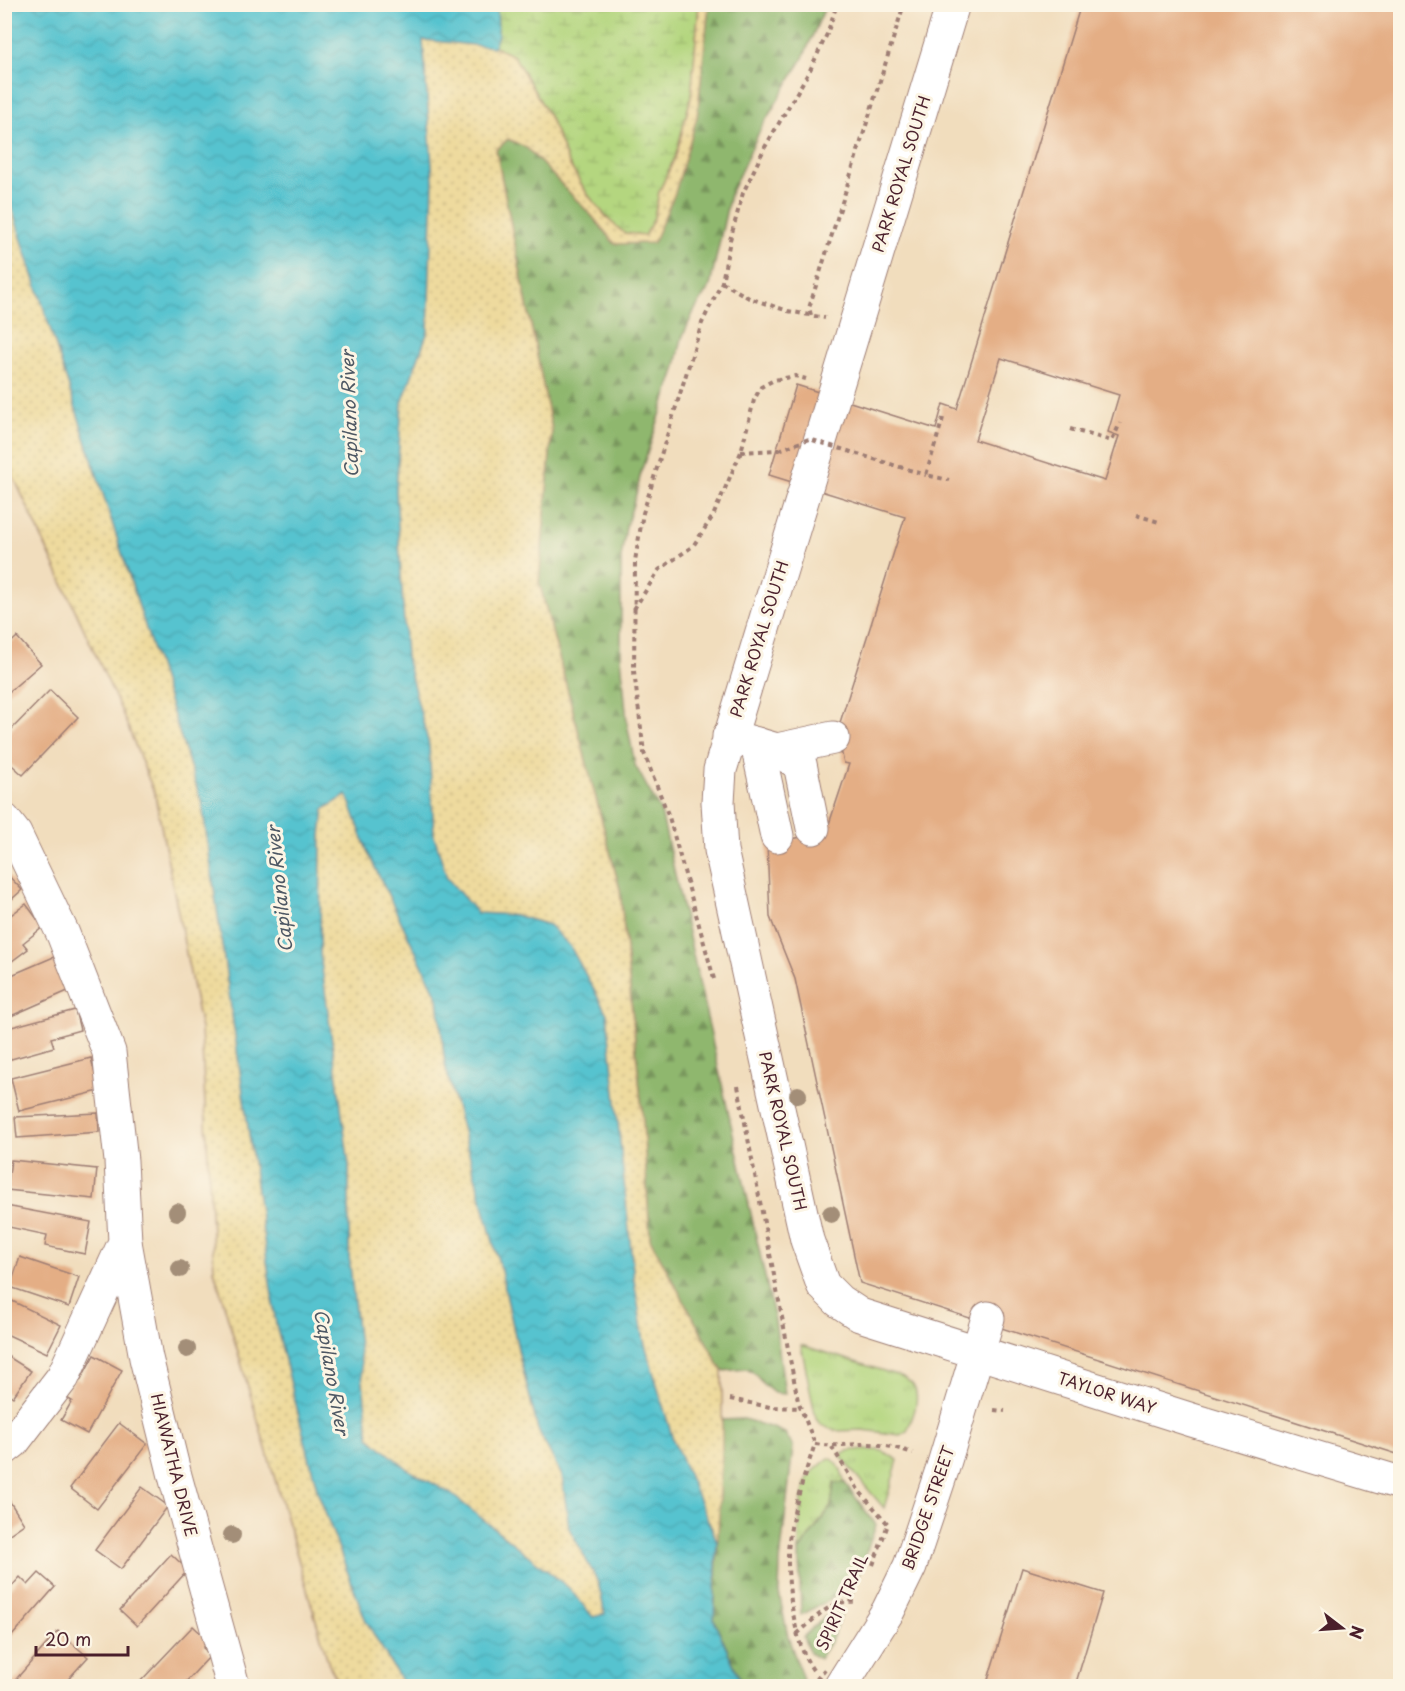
<svg xmlns="http://www.w3.org/2000/svg" width="1405" height="1691" font-family="'Playpen Sans',sans-serif">
<style>
.grass{fill:url(#grass-tufts);stroke:#7f7a55;stroke-width:1.5}
.forest{fill:url(#forest-firs);stroke:#6c6b4c;stroke-width:1.5}
.wetland{fill:url(#wetland-marsh);stroke:#7f7a55;stroke-width:1.5}
.sand{fill:url(#sand-dots);stroke:#9c7c64;stroke-width:1.5}
.water{fill:url(#water-waves);stroke:#50717d;stroke-width:1.5;fill-rule:evenodd}
.building{fill:#e4ae85;fill-rule:evenodd}
.lines{fill:none;stroke-linecap:round;stroke-linejoin:round}
.minor-casing{stroke:#9e7e74;stroke-width:35}
.path{stroke:#9e7e74;stroke-width:4;stroke-dasharray:4.5 4.5;stroke-linecap:butt}
.minor{stroke:#fff;stroke-width:33}
.path-bridge{stroke:#9e7e74;stroke-width:4;stroke-dasharray:4.5 4.5;stroke-linecap:butt}
.tree{fill:#a38e78}
.labels{text-anchor:middle;stroke-width:6;stroke-linejoin:round;paint-order:stroke}
.street-label{font-size:16px;fill:#4a1f2b;stroke:#fcf5e5}
.water-label{font-size:18px;font-style:italic;fill:#4e5864;stroke:#fcf5e5}
</style>
<defs>
<pattern id="grass-tufts" width="24" height="20" patternUnits="userSpaceOnUse" patternTransform="scale(1.5)"><rect width="24" height="20" fill="#b4d67f"/><path d="M3 7l-1-3M5 7V3M7 7l1-3M15 17l-1-3M17 17v-4M19 17l1-3" fill="none" stroke="#9cb76e"/></pattern>
<pattern id="forest-firs" width="22" height="20" patternUnits="userSpaceOnUse" patternTransform="scale(1.5)"><rect width="22" height="20" fill="#8fb76e"/><path d="M5 1l3.5 6h-7zM16 11l3.5 6h-7z" fill="#77945b"/></pattern>
<pattern id="wetland-marsh" width="20" height="14" patternUnits="userSpaceOnUse" patternTransform="scale(1.5)"><rect width="20" height="14" fill="#b4d67f"/><path d="M1 5h8M5 5V1M11 12h8M15 12V8" fill="none" stroke="#9cb76e"/></pattern>
<pattern id="sand-dots" width="8" height="8" patternUnits="userSpaceOnUse" patternTransform="scale(1.5)"><rect width="8" height="8" fill="#eeda9e"/><path d="M2 2h.1M6 6h.1" fill="none" stroke="#cebb88" stroke-width="1.8" stroke-linecap="round"/></pattern>
<pattern id="water-waves" width="16" height="10" patternUnits="userSpaceOnUse" patternTransform="scale(1.5)"><rect width="16" height="10" fill="#56c3cf"/><path d="M0 5q4-4 8 0t8 0" fill="none" stroke="#4ca7b2"/></pattern>
</defs>
<rect width="100%" height="100%" fill="#fcf5e5"/>
<filter id="ink" filterUnits="userSpaceOnUse"><feTurbulence type="fractalNoise" baseFrequency=".0167" numOctaves="2"/><feDisplacementMap in="SourceGraphic" scale="12" xChannelSelector="R" yChannelSelector="G"/><feConvolveMatrix kernelMatrix="1 2 1 2 8 2 1 2 1" color-interpolation-filters="sRGB"/></filter>
<filter id="wash" filterUnits="userSpaceOnUse"><feTurbulence type="fractalNoise" baseFrequency=".008" numOctaves="4" result="noise"/><feDisplacementMap in="SourceGraphic" scale="24" xChannelSelector="R" yChannelSelector="G"/><feGaussianBlur stdDeviation="1.35" result="paint"/><feColorMatrix in="noise" values="0 0 0 0 0 0 0 0 0 0 0 0 0 0 0 0 0 1.4 0 .05"/><feComposite in="paint" operator="in"/></filter>
<g filter="url(#wash)">
<rect width="100%" height="100%" fill="#f1ddbd"/>
<!-- grass -->
<g class="grass">
<path d="M801,1345l102,32c3,3 9,5 11,10 7,12 -2,32 -7,44l-7,4 -37,-5 -28,1 -14,-6 -5,-6z"/>
<path d="M865,1449l18,2 15,9 -14,48 -35,-41 -9,-13 8,-3z"/>
<path d="M829,1458c10,3 13,16 16,25h-11l-3,23 -32,45c0,-20 0,-54 9,-73 5,-8 14,-14 21,-20z"/>
</g>
<!-- forest -->
<g class="forest">
<path d="M709,5h117l-24,55 -41,68 -31,66 -20,92 -16,25 -12,27 -7,32 -34,102 -4,19 -11,36 -5,31v98l6,67 8,42 26,47 114,509 10,73 -11,-1 -10,-8 -9,-11 -8,-5 -25,2 -72,-132 -7,-118 -23,-231 -81,-308 13,-152 -56,-280 12,-11 19,9 65,68 23,28 82,-127z"/>
<path d="M744,1419l29,9 12,5 8,14 -13,115 -1,31 9,44 15,42 -6,7h-54l-29,-66 8,-200z"/>
<path d="M834,1483h11l31,42 -24,69 -16,2 -35,19 -2,-64 32,-44z"/>
<path d="M843,1611l-11,28 -13,20 -9,-6 -7,-16c14,-13 20,-24 40,-26z"/>
</g>
<!-- wetland -->
<path class="wetland" d="M497,5h202l-8,92 -15,58 -17,37 -5,26 -9,17 -21,-1 -16,-15 -20,-24 -19,-31 -20,-48 -35,-60 -20,-9 4,-12z"/>
<!-- sand -->
<path class="sand" d="M4,5h490v42l20,9 35,60 20,48 19,31 20,24 16,14 21,2 9,-17 5,-26 17,-37 15,-58 8,-92h10l-12,112 -22,76 -22,50 -38,1 -23,-28 -65,-68 -19,-9 -12,11 56,280 -13,152 81,308 23,231 7,118 72,132v81l-8,168 29,66h-402l-12,-21 -115,-395 -13,-241 -46,-234 -33,-83 -117,-254z"/>
<!-- water -->
<path class="water" d="M4,5h493l1,30 -4,12 -71,-7 10,140 -5,151 -26,72 -6,88 10,166 23,88 5,90 13,43 30,35 38,2 34,10 21,21 37,68 27,266 10,61 29,99 44,101 -3,79 29,66h-339l-38,-65 -48,-128 -42,-169 -74,-520 -197,-617zM347,795l21,58 70,145 7,67 57,210 18,83 18,72 24,46 7,52 29,54 7,32 -12,3 -24,-29 -119,-95 -43,-24 -38,-32 -20,-181v-91l-29,-211 1,-118 3,-27z"/>
<g id="blocks">
<!-- building -->
<g class="building">
<path d="M1081,4h319v1451l-540,-172 -65,-304 -25,-62 -3,-74 59,-10 23,-69 -5,-1 -7,-31 68,-215 -136,-42 27,-90 140,44 7,-25 14,5zM1001,358l118,37 -11,37 11,4 -14,45 -130,-41z"/>
<path d="M17,637l24,27 -37,32v-47z"/>
<path d="M50,690l28,27 -55,58 -19,-17v-21z"/>
<path d="M4,871l18,19 -18,16z"/>
<path d="M26,904l17,23 -20,16 5,6 -24,18v-47z"/>
<path d="M56,956l14,34 -66,29v-35l5,-2 -2,-5z"/>
<path d="M75,1010l5,20 -29,8 3,9 -50,14v-32z"/>
<path d="M91,1058l8,33 -80,20 -8,-33z"/>
<path d="M98,1113l1,19 -82,6 -2,-21z"/>
<path d="M11,1160l86,9 -3,30 -87,-9z"/>
<path d="M6,1206l85,16 -6,32 -40,-8 2,-11 -43,-9z"/>
<path d="M20,1257l59,20 -10,30 -59,-20z"/>
<path d="M4,1297l57,28 -14,28 -43,-20z"/>
<path d="M4,1354l27,17 -18,26 -9,-6z"/>
<path d="M94,1355l28,15 -35,64 -26,-14 11,-19 -7,-4 10,-19 5,3z"/>
<path d="M119,1423l28,21 -50,65 -27,-21z"/>
<path d="M142,1487l26,19 -47,63 -26,-19z"/>
<path d="M5,1494l19,30 -19,13z"/>
<path d="M171,1554l17,16 -51,56 -17,-16z"/>
<path d="M1022,1568l81,25 -28,93h-89z"/>
<path d="M39,1573l16,14 -51,58v-50l16,-18 8,8z"/>
<path d="M193,1626l16,15 -6,7 8,7 -29,31h-46z"/>
<path d="M58,1631l30,26 -26,29h-50l-1,-1z"/>
</g>
</g>
</g>
<g filter="url(#ink)">
<use href="#blocks" fill-opacity="0" stroke="#9e7e74" stroke-width="1.5"/>
<g class="lines">
<!-- minor casing -->
<g class="minor-casing">
<g id="minor">
<path d="M953,4l-233,766 -2,32 3,48 86,390 16,45 16,16 21,14 332,105 208,63"/>
<path d="M729,736l48,14 56,-12"/>
<path d="M757,744l20,92"/>
<path d="M777,750l23,14 13,64"/>
<path d="M4,820l11,14 48,100 46,118 12,109 4,81 -62,135 -50,65 -9,7"/>
<path d="M125,1242l21,116 29,118 58,210"/>
<path d="M841,1686l47,-75 22,-45 33,-99 45,-149"/>
</g>
</g>
<!-- path -->
<g class="path">
<path d="M722,282l27,16 39,13 37,7"/>
<path d="M811,315l-2,-7 95,-304"/>
<path d="M943,418l-17,57 23,5"/>
<path d="M1070,429l42,12 8,-18"/>
<path d="M741,452l38,-2"/>
<path d="M1136,515l23,7"/>
<path d="M634,609l25,-39 34,-24 20,-30 28,-64 13,-52 7,-13 13,-7 21,-4 11,3"/>
<path d="M714,979l-45,-162 -25,-64 -10,-82 1,-110 8,-48 59,-190 20,-41 8,-42 13,-47 22,-46 45,-77 17,-36 10,-30"/>
<path d="M738,1086l60,315 17,43"/>
<path d="M730,1399l40,8 31,1"/>
<path d="M994,1410l11,1"/>
<path d="M815,1444c20,3 32,0 51,0 17,0 31,4 47,9"/>
<path d="M832,1447l27,44 29,33"/>
<path d="M873,1565l14,-38"/>
<path d="M797,1634c20,-16 32,-35 60,-32"/>
<path d="M813,1670c-12,-17 -16,-36 -20,-57 -3,-16 -5,-34 -5,-51 -1,-38 15,-82 27,-118"/>
</g>
<!-- minor -->
<use href="#minor" class="minor"/>
<!-- path-bridge -->
<g class="path-bridge">
<path d="M779,450l30,-11 117,36"/>
<path d="M811,1686l14,-17"/>
</g>
</g>
<!-- trees -->
<g class="tree">
<circle cx="798" cy="1095" r="9"/>
<circle cx="177" cy="1212" r="9"/>
<circle cx="831" cy="1214" r="9"/>
<circle cx="180" cy="1269" r="9"/>
<circle cx="187" cy="1349" r="9"/>
<circle cx="232" cy="1535" r="9"/>
</g>
</g>
<g class="labels">
<!-- street labels -->
<g class="street-label">
<text transform="translate(901 174) rotate(-73)" y="6">PARK ROYAL SOUTH</text>
<text transform="translate(759 639) rotate(-73)" y="6">PARK ROYAL SOUTH</text>
<text transform="translate(783 1131) rotate(77)" y="6">PARK ROYAL SOUTH</text>
<text transform="translate(1107 1393) rotate(18)" y="6">TAYLOR WAY</text>
<text transform="translate(174 1465) rotate(76)" y="6">HIAWATHA DRIVE</text>
<text transform="translate(928 1508) rotate(-71)" y="6">BRIDGE STREET</text>
<text transform="translate(842 1602) rotate(-66)" y="6">SPIRIT TRAIL</text>
</g>
<!-- water labels -->
<g class="water-label">
<text transform="translate(350 414) rotate(-92)" y="6">Capilano River</text>
<text transform="translate(280 889) rotate(-96)" y="6">Capilano River</text>
<text transform="translate(331 1372) rotate(80)" y="6">Capilano River</text>
</g>
</g>
<!-- margin -->
<rect width="1405" height="1691" fill="none" stroke="#fcf5e5" stroke-width="24"/>
<!-- north arrow -->
<g transform="translate(1342 1628) rotate(107)" stroke="#fcf5e5" stroke-width="4.5" paint-order="stroke">
<path d="M0-4.5L10 22L0 15L-10 22Z" fill="#4a1f2b"/>
<text y="-9" font-size="16" font-weight="bold" text-anchor="middle" fill="#4a1f2b">N</text>
</g>
<!-- scale -->
<path d="M36 1646v9h92v-9" fill="none" stroke="#4a1f2b" stroke-width="3"/>
<text x="45" y="1646" font-size="18" fill="#4a1f2b" stroke="#fcf5e5" stroke-width="4.5" paint-order="stroke">20 m</text>
</svg>
